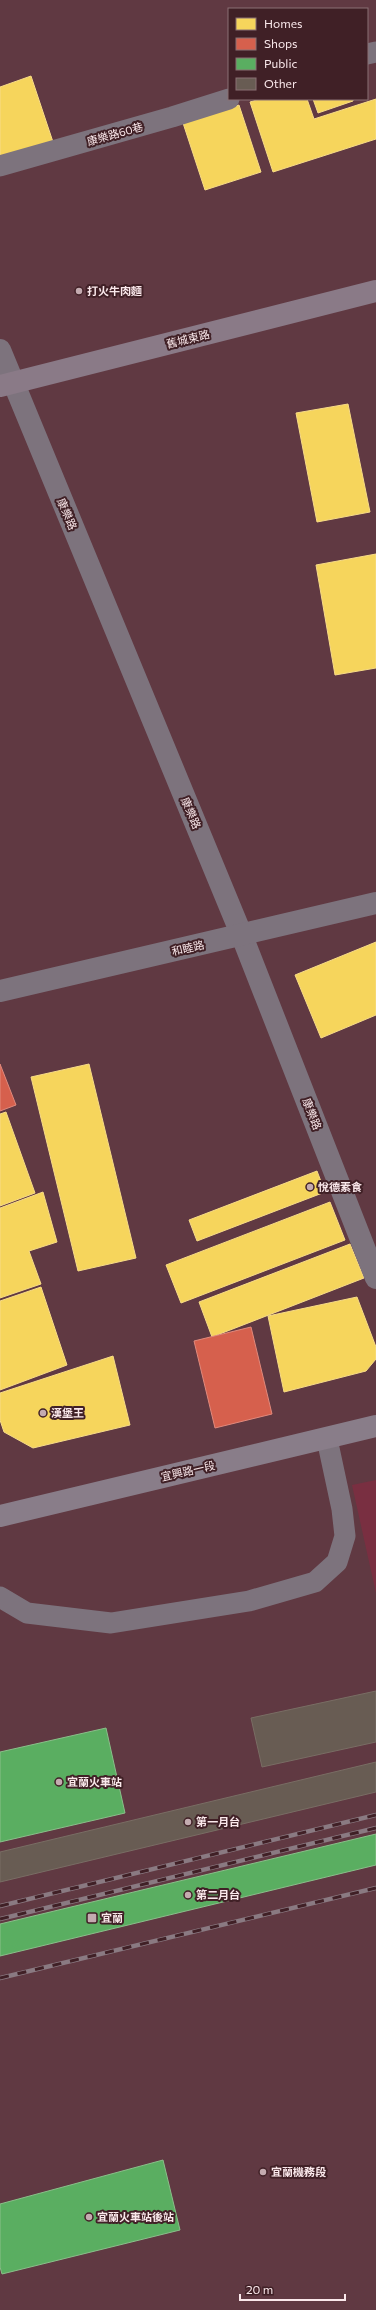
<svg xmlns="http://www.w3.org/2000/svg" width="376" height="2310" font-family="Commissioner,'Noto Sans TC',sans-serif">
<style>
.built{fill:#792f41}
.homes{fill:#f6d55c;stroke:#f7db87}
.shops{fill:#d6604d;stroke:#e1897c}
.public{fill:#5aae61;stroke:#8abf8a}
.building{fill:#685c53;stroke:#796d64}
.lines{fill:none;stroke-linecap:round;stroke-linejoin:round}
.lane{stroke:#7d737d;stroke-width:21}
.street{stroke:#7d737d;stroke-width:22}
.secondary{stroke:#897d89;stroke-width:22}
.primary{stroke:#8a7a87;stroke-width:22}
.rail-casing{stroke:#8a7a82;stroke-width:4.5}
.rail{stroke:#402026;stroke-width:3;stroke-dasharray:9;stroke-linecap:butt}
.poi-dot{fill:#c4abb0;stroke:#402026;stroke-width:1.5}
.labels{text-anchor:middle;stroke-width:4;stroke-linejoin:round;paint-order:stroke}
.street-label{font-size:11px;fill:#fae8eb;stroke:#402026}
.poi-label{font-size:11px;font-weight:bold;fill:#fae8eb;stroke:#402026;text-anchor:start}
</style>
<rect width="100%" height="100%" fill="#603942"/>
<!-- built -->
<path class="built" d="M376,1480v113l-24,-108z"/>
<!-- homes -->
<g class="homes">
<path d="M31,76l22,66 -53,17v-72z"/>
<path d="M260,99h47l7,20 62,-20v40l-103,33 -23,-70z"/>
<path d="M313,99h40v2l-35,12z"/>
<path d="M239,105l22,67 -56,18 -22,-67z"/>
<path d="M348,404l22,108 -53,10 -21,-109z"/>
<path d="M376,554v114l-41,7 -19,-110z"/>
<path d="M376,942v73l-55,23 -26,-63z"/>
<path d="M89,1064l47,194 -58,13 -47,-194z"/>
<path d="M6,1112l29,81 -35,13v-92z"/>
<path d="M317,1171l8,21 -128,49 -8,-21z"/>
<path d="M43,1192l14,50 -28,9 12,33 -41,14v-90z"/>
<path d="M330,1202l15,38 -164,63 -15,-38z"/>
<path d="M350,1244l14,34 -152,59 -13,-35z"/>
<path d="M41,1287l26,78 -67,25v-89z"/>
<path d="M357,1297l19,50v12l-10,12 -82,21 -16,-76z"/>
<path d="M113,1356l17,69 -97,23 -29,-16 -4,-12v-27z"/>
</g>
<!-- shops -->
<g class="shops">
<path d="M0,1064l16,41 -16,6z"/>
<path d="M251,1327l21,87 -57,14 -21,-87z"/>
</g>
<!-- public -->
<g class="public">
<path d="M106,1728l19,85 -125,29v-90z"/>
<path d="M376,1834v31l-376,91v-32z"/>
<path d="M163,2160l17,70 -178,44 -2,-7v-63z"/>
</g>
<!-- building -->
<g class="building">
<path d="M376,1691v51l-114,25 -11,-49z"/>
<path d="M376,1762v30l-376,90v-30z"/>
</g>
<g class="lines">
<!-- lane -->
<g class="lane">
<path d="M367,54l9,-2"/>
<path d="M0,166l172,-49 57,-18"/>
<path d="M0,1597l27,16 84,10 138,-22 66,-19 22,-20 8,-26 -3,-27 -15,-70"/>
</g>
<!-- street -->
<g class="street">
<path d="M0,350l242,586 134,342"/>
<path d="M0,991l376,-88"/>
</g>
<!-- secondary -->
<path class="secondary" d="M0,1516l376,-90"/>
<!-- primary -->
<path class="primary" d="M0,386l376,-95"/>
<!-- rail casing -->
<g class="rail-casing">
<g id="rail">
<path d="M0,1906l376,-91"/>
<path d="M0,1919l376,-91"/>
<path d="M0,1978l376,-90"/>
</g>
</g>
<!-- rail -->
<use href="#rail" class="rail"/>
</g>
<!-- markers -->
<g class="poi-dot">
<circle cx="79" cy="291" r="4"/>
<circle cx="310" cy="1187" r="4"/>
<circle cx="43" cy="1413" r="4"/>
<circle cx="59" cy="1782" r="4"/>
<circle cx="188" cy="1822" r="4"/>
<circle cx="188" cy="1895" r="4"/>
<rect x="87" y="1913" width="10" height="10" rx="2"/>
<circle cx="263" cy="2172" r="4"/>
<circle cx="89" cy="2217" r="4"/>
</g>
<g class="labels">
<!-- street labels -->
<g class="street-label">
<text transform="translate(115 134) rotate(-16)" y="4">康樂路60巷</text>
<text transform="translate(188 339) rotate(-14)" y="4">舊城東路</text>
<text transform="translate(67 514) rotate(67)" y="4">康樂路</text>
<text transform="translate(191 813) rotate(67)" y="4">康樂路</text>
<text transform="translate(188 948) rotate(-13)" y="4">和睦路</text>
<text transform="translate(312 1114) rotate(69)" y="4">康樂路</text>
<text transform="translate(188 1471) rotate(-13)" y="4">宜興路一段</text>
</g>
<!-- poi labels -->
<g class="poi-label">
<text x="87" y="295">打火牛肉麵</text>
<text x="318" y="1191">悅德素食</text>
<text x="51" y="1417">漢堡王</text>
<text x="67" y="1786">宜蘭火車站</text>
<text x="196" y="1826">第一月台</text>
<text x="196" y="1899">第二月台</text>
<text x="101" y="1922">宜蘭</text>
<text x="271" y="2176">宜蘭機務段</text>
<text x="97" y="2221">宜蘭火車站後站</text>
</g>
</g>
<!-- legend -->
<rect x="228" y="8" width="140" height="92" fill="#402026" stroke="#8a7075"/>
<rect x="236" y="18" width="20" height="12" fill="#f6d55c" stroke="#8a7075"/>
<text x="264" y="28" font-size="12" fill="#fae8eb">Homes</text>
<rect x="236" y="38" width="20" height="12" fill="#d6604d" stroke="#8a7075"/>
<text x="264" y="48" font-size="12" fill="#fae8eb">Shops</text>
<rect x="236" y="58" width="20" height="12" fill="#5aae61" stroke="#8a7075"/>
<text x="264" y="68" font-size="12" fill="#fae8eb">Public</text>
<rect x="236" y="78" width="20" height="12" fill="#685c53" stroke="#8a7075"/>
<text x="264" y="88" font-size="12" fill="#fae8eb">Other</text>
<!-- scale -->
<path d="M240 2294v6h105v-6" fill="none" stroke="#fae8eb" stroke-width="2"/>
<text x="246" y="2294" font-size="12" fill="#fae8eb" stroke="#402026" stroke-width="3" paint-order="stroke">20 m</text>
</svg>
